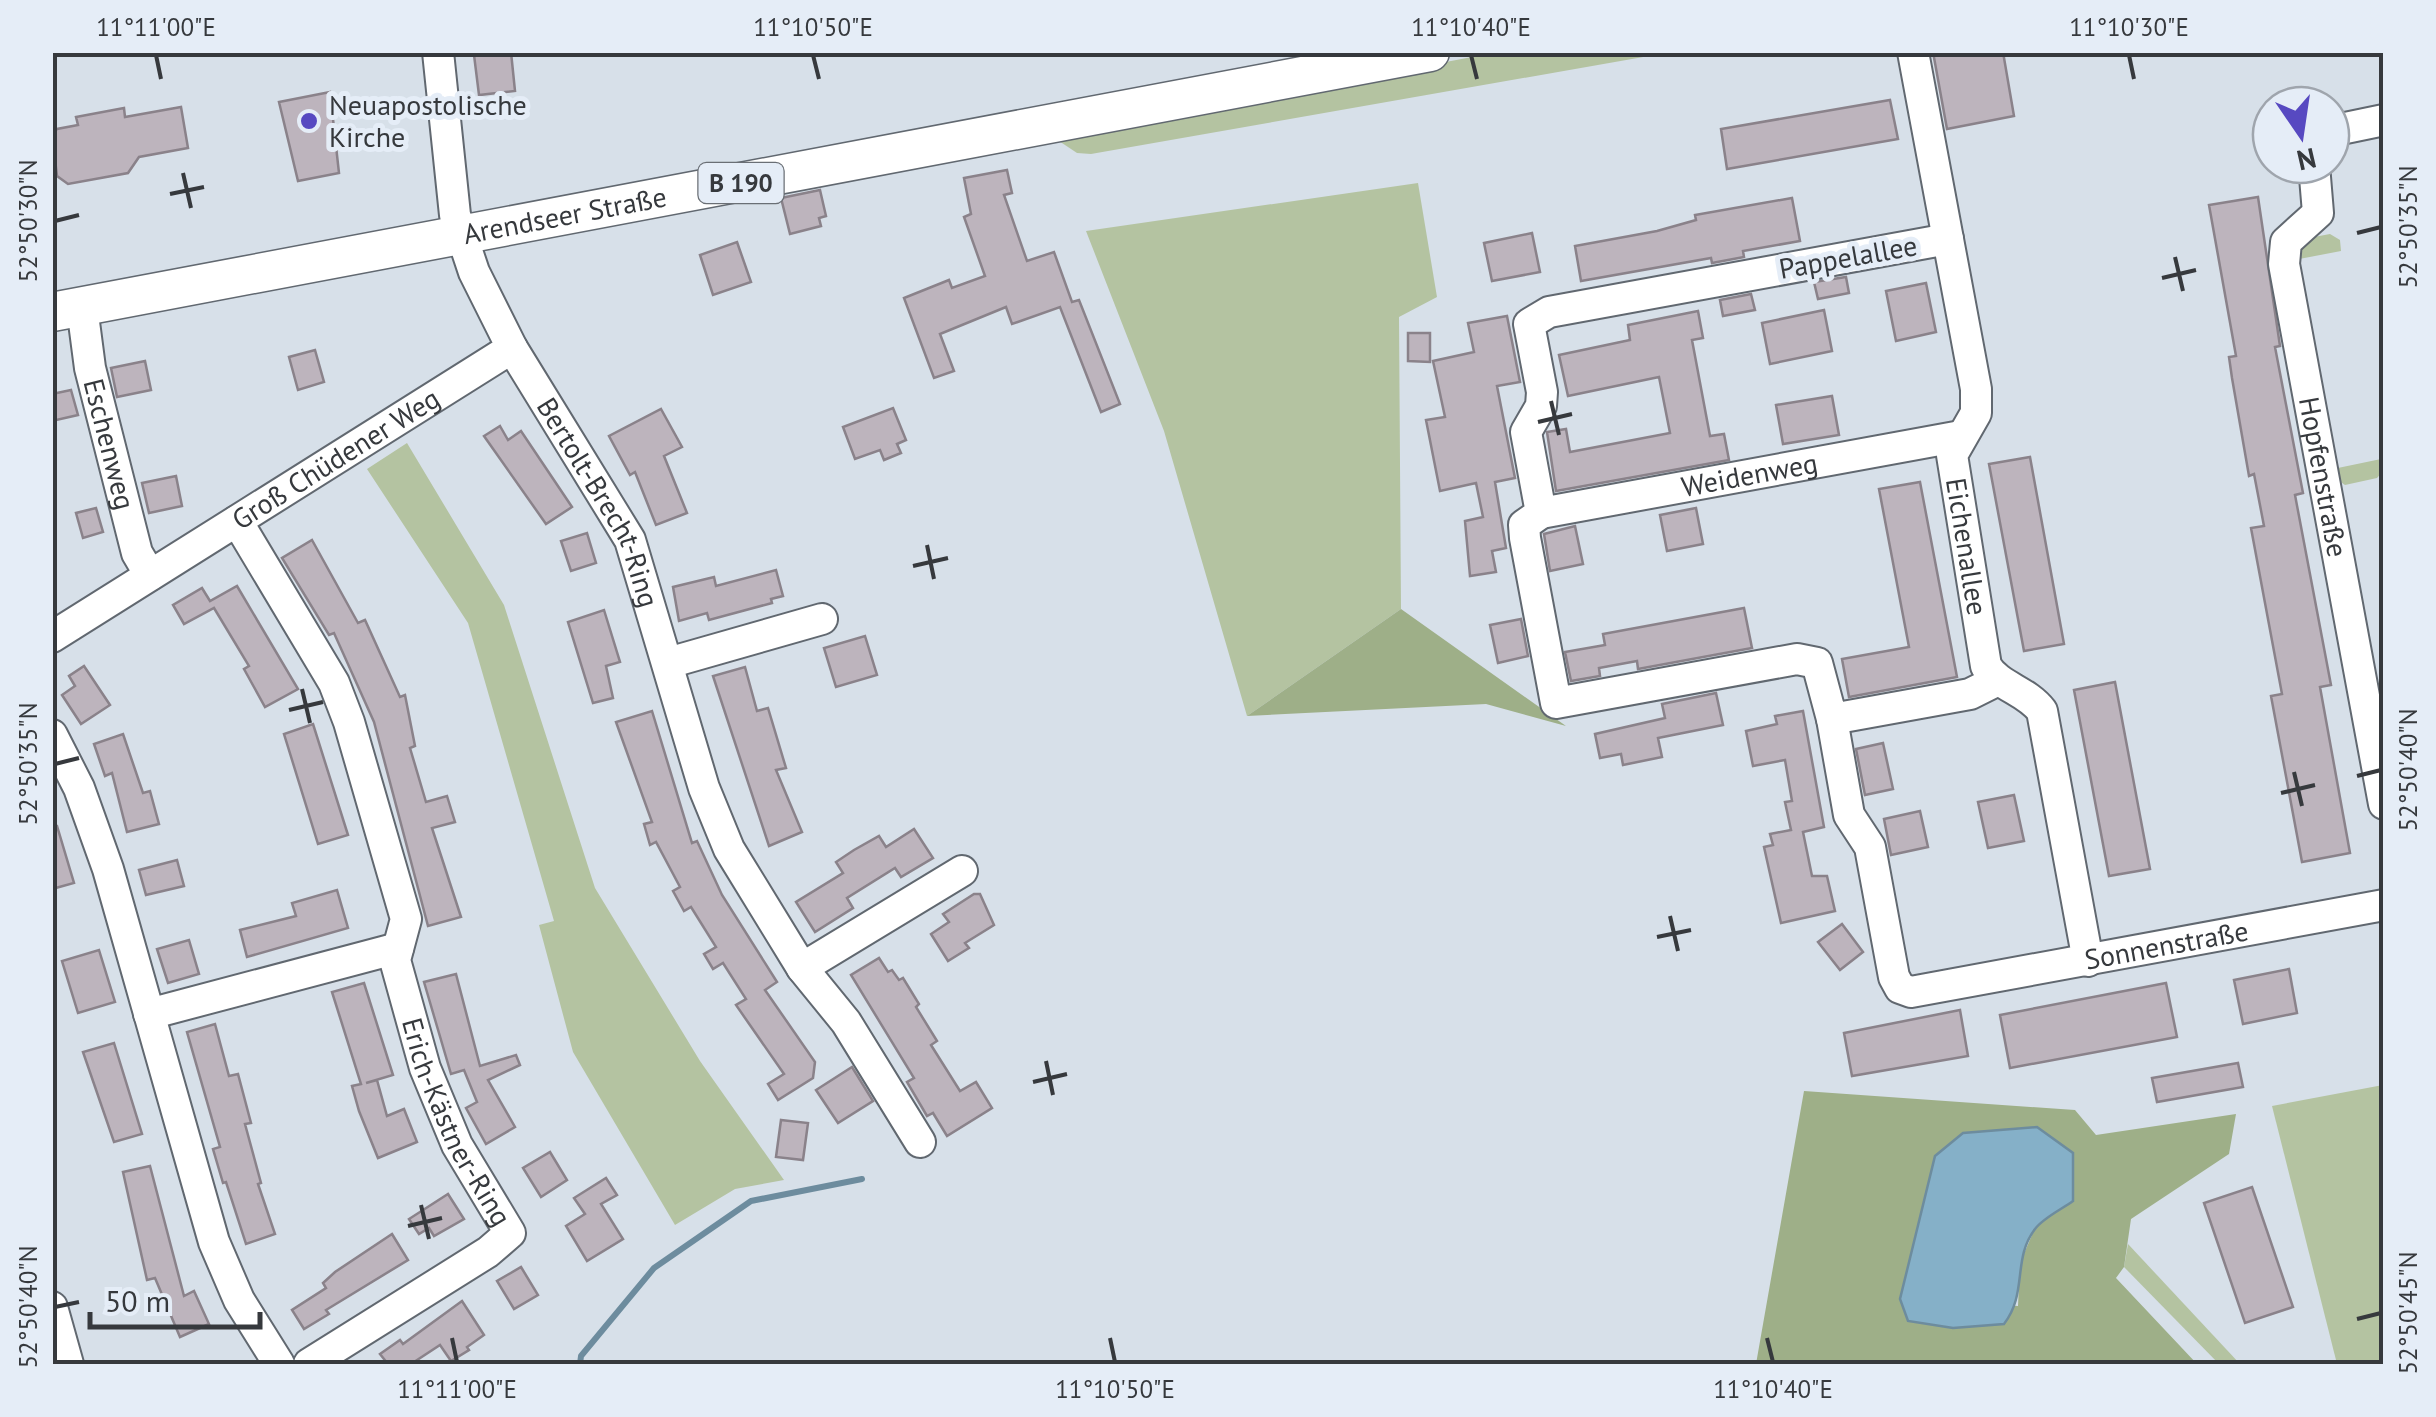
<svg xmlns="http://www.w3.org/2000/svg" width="2436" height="1417" font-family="'PT Sans',sans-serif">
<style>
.green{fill:#b4c3a1}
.forest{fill:#9eaf88;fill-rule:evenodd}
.water{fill:#85b0c8;stroke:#6d8c9e;stroke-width:2.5}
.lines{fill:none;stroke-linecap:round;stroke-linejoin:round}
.stream{stroke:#6d8c9e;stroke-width:6}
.building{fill:#bdb4bd;stroke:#8a828a;stroke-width:2.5}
.minor-casing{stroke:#616870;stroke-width:34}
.major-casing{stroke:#616870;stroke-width:41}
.minor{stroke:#fff;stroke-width:30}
.major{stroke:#fff;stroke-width:38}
.ticks{fill:none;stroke:#36393d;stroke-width:4}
.poi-dot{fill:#5749c1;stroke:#e5edf7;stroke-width:4}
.labels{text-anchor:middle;stroke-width:10;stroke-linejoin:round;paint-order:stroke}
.shield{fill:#e5edf7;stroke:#6a6f75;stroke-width:2.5}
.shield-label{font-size:25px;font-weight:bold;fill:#36393d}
.poi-label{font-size:28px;fill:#36393d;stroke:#e5edf7;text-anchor:start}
.street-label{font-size:28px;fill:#36393d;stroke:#e5edf7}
.neatline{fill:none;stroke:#36393d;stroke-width:4}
.ticks-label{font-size:25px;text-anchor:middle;fill:#36393d}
</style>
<rect width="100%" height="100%" fill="#d7e0e9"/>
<!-- green -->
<g class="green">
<path d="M1493,53h173l-575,101 -14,-1 -24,-16z"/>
<path d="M1418,183l19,114 -38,20 2,292 -154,107 -83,-285 -78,-200z"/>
<path d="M2330,234l10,6 1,11 -47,9 4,-20z"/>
<path d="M407,443l97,162 91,283 105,173 84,119 -49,9 -60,36 -102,-173 -34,-127 15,-4 -86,-298 -101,-154z"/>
<path d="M2381,459l3,11 -7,8 -32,7 -10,-7 -2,-9z"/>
<path d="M2383,1085v279h-46l-65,-258z"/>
<path d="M2128,1244l112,120h-21l-95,-97z"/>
</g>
<!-- forest -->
<g class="forest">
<path d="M1401,609l165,117 -80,-22 -239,12z"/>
<path d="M1804,1091l271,19 21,25 140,-21 -7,40 -98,65 -7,48 -8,11 81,86h-441zM1935,1156l100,72 -15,35 -2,43 -117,-7z"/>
</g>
<!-- water -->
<path class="water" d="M2037,1127l36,26v48c-11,8 -30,17 -38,28 -23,30 -7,64 -31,95l-51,4 -45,-7 -8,-22 35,-143 28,-23z"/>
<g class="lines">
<!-- stream -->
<path class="stream" d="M580,1364l1,-8 73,-88 97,-67 111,-22"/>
</g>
<!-- building -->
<g class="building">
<path d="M511,52l4,39 -36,4 -5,-40z"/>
<path d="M1933,52h70l11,64 -67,13z"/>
<path d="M330,92l9,81 -41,8 -19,-79z"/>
<path d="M1890,100l8,39 -171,30 -6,-40z"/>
<path d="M181,107l7,41 -49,9 -11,16 -60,11 -11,-8 -5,-41 5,-6 21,-4 -2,-8 48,-9 1,9z"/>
<path d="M1007,170l5,23 -8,2 23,66 27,-9 18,50 7,-2 41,104 -19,8 -41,-105 -48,17 -6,-17 -66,27 14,37 -20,7 -30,-80 45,-18 3,8 33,-12 -21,-59 7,-3 -7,-36z"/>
<path d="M820,190l6,26 -7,2 2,8 -31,8 -9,-36z"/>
<path d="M2258,197l22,149 -5,1 28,146 -8,2 36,190 -11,2 30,166 -48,9 -31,-166 11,-2 -31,-166 13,-2 -10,-52 -5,2 -17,-98 -3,-21 7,-1 -27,-151z"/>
<path d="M1792,198l8,43 -57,10 1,6 -32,6 -1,-5 -130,23 -6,-35 82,-15 39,-11 -1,-5z"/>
<path d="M1532,233l8,39 -48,9 -8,-38z"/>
<path d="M737,242l14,40 -38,13 -13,-40z"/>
<path d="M1846,277l3,16 -31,6 -4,-17z"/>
<path d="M1926,283l10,49 -40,9 -10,-50z"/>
<path d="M1751,294l4,16 -32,6 -3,-16z"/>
<path d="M1824,310l8,41 -62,13 -8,-41z"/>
<path d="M1698,311l5,27 -11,2 18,96 14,-2 5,26 -173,31 -9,-59 19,-3 4,23 100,-19 -11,-56 -91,19 -9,-41 71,-15 -2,-15z"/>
<path d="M1507,316l13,66 -23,4 18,92 -20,4 11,66 -14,3 4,21 -26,4 -5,-55 18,-4 -7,-34 -36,8 -14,-71 19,-3 -12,-56 41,-9 -6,-29z"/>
<path d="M1408,333h22v29l-22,-1z"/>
<path d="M315,350l9,32 -26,8 -9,-33z"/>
<path d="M145,361l6,29 -34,7 -6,-29z"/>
<path d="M71,390l7,25 -26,6v-27z"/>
<path d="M1832,396l7,39 -56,9 -7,-39z"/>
<path d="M893,408l13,32 -9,4 4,9 -17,7 -4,-10 -25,9 -12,-32z"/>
<path d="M661,409l21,38 -18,9 23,57 -31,12 -21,-53 -5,3 -21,-39z"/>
<path d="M500,426l8,14 13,-9 51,76 -26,17 -62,-88z"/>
<path d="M2030,457l34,187 -40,7 -35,-187z"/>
<path d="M176,476l6,30 -33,7 -7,-30z"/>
<path d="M1920,482l37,195 -108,20 -7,-38 67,-12 -30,-158z"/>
<path d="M96,508l7,24 -20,6 -7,-25z"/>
<path d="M1696,508l7,36 -36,7 -7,-36z"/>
<path d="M1575,526l8,38 -33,7 -6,-37z"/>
<path d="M587,533l9,30 -25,8 -10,-30z"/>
<path d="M312,540l46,83 7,-3 35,77 5,-2 10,51 -5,2 16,54 21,-6 8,26 -23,6 29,89 -33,9 -54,-204 -40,-89 -5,2 -47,-77z"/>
<path d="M776,570l7,26 -12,3 1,4 -63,17 -2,-7 -28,8 -6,-34 41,-10 2,9z"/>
<path d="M237,586l61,103 -33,18 -21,-38 5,-3 -35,-58 -30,16 -11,-19 29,-17 8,13z"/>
<path d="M1744,608l8,40 -114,21 -1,-8 -38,7 1,8 -29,5 -6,-29 40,-7 -2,-11z"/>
<path d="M604,610l16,52 -14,4 7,32 -20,5 -25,-81z"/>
<path d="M1521,619l7,37 -30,7 -8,-38z"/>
<path d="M865,636l12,39 -41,12 -12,-39z"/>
<path d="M84,666l26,39 -29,19 -19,-29 13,-9 -6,-10z"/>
<path d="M745,667l12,44 11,-3 18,60 -10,2 26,62 -33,14 -56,-170z"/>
<path d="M2115,682l35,187 -41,7 -35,-186z"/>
<path d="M1716,693l7,32 -65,13 4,19 -39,8 -2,-11 -21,4 -5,-24 70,-16 -3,-14z"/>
<path d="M652,711l40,132 5,-2 25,54 55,87 -12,8 50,72 -2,16 -35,22 -10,-16 16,-10 -48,-69 10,-6 -23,-36 -10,6 -9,-15 12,-7 -25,-40 -7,4 -11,-20 7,-4 -24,-45 -6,3 -6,-21 8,-2 -36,-100z"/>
<path d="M1803,711l21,116 -21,5 9,44h15l8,35 -54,12 -17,-76 9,-2 -3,-11 21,-4 -6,-28 7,-1 -7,-41 -32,6 -7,-35 31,-7 -2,-8z"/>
<path d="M313,724l35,111 -30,9 -34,-110z"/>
<path d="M123,734l20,59 7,-2 9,33 -32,8 -15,-59 -7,3 -11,-32z"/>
<path d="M1883,743l10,46 -28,6 -9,-46z"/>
<path d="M2014,795l10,46 -36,7 -10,-46z"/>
<path d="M1920,811l8,36 -37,8 -7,-36z"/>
<path d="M52,826h5l17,57 -22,6z"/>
<path d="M914,829l19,29 -32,19 -6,-9 -48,30 6,10 -38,24 -19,-30 47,-29 -7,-11 18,-12 25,-14 7,11z"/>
<path d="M177,860l7,26 -38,9 -7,-25z"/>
<path d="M337,890l11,38 -101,29 -7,-27 56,-14 -4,-13z"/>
<path d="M974,894h6l14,31 -29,18 4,5 -21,13 -17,-27 18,-12 -6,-8z"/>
<path d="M1842,924l21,28 -23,18 -22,-28z"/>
<path d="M189,940l10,34 -31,9 -11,-34z"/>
<path d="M99,950l16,52 -37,11 -16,-52z"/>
<path d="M879,958l9,14 4,-2 7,10 4,-2 16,26 -3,3 21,34 -6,4 29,46 16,-9 16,26 -45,28 -14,-23 -6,3 -20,-34 7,-4 -63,-103z"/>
<path d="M2289,969l8,44 -54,11 -9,-44z"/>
<path d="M456,974l24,92 36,-11 4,10 -32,15 27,47 -29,17 -20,-36 11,-6 -13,-32 -13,4 -27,-92z"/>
<path d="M364,983l29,92 -27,8 11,-3 10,36 17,-7 13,33 -39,16 -19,-47 -7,-25 9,-2 -29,-92z"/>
<path d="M2166,983l11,54 -167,31 -10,-53z"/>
<path d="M1960,1010l8,46 -116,20 -8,-43z"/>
<path d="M215,1024l14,52 9,-2 13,49 -6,1 16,59 -3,1 17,50 -29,10 -20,-62 -3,1 -10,-34 7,-2 -33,-115z"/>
<path d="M114,1043l28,91 -28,8 -31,-90z"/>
<path d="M2238,1063l5,24 -86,15 -5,-24z"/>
<path d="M852,1067l21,34 -35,22 -22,-33z"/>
<path d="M781,1120l27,3 -5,37 -27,-3z"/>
<path d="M550,1152l17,28 -26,17 -18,-29z"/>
<path d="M150,1166l34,130 10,-5 15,33 -29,13 -25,-59 -8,2 -24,-108z"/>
<path d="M606,1178l11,17 -16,9 22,35 -36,22 -21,-35 19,-12 -11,-16z"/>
<path d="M2252,1187l41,120 -48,16 -41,-120z"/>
<path d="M448,1194l16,25 -30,17 -5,-8 -10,6 -10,-15z"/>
<path d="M392,1234l16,26 -82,50 3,4 -25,15 -12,-19 34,-22 -3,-5 12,-11z"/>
<path d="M521,1267l17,28 -24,14 -17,-28z"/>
<path d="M462,1301l22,34 -17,12 2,3 -18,11 -11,-16 -29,19h-23l-8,-10 20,-14 3,4z"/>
</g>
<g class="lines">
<!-- minor casing -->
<g class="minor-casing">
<g id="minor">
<path id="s1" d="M1913,52l63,337v24l-24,42 34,211c13,21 40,24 56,45l46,250"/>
<path d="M2331,131l53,-11"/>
<path id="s2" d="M2314,165l4,48 -32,29 -2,22 100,540"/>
<path d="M1948,239l-399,73 -20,12 13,68 -1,14 -15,26 15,81 -17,12 1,13 31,165 241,-44 20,4 15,56 138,-25 28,-14"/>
<path id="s3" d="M82,307l8,61 47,185 13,22"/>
<path id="s4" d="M512,348l118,192 74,248 25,61 73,119 44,54 74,120"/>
<path id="s5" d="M1541,513l420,-77"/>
<path id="s6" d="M237,521l97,162 15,39 57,197 -11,41 30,108 32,77 53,88 -22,19 -179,112"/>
<path id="s7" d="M52,637l460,-289 -38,-76 -19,-57 -17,-163"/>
<path d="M668,663l154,-44"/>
<path id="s8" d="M1832,719l17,96 21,32 24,130 6,11 11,4 473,-87"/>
<path d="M52,735l27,53 29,81 106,373 25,58 40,64"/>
<path d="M802,968l160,-97"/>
<path d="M149,1014l249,-66"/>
<path d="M52,1307l16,57"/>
</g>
</g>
<!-- major casing -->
<g class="major-casing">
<g id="major">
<path id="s9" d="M52,312l1378,-260"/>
</g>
</g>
<!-- minor -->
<use href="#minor" class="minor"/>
<!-- major -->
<use href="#major" class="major"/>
</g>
<!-- ticks -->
<path class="ticks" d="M156,55l5,24M813,55l6,24M1471,55l6,24M2129,55l5,24M183,173l8,35M170,194l34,-7M55,221l24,-6M2357,233l24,-6M2175,257l8,34M2162,278l34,-8M1551,401l8,34M1538,422l34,-8M927,545l7,34M913,566l35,-8M302,689l8,34M289,710l34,-8M55,764l24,-6M2294,772l8,34M2357,776l24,-6M2281,793l34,-8M1670,916l8,35M1657,937l34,-7M1046,1061l7,34M1033,1082l34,-8M421,1205l8,34M408,1226l34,-8M55,1307l24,-5M2357,1319l24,-6M452,1338l5,24M1110,1338l5,24M1767,1338l6,24"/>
<!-- markers -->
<circle class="poi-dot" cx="309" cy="121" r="10"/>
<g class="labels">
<!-- shield labels -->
<rect class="shield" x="698.5" y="163" width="85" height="40" rx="8"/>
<g class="shield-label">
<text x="741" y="192">B 190</text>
</g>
<!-- poi labels -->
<g class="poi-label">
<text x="329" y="115">Neuapostolische<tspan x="329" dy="32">Kirche</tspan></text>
</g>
<!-- street labels -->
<g class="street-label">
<text dy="10" stroke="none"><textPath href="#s9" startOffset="522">Arendseer Straße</textPath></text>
<text transform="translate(1848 257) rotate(-10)" y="10">Pappelallee</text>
<text dy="10" stroke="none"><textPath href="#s3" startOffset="140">Eschenweg</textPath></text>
<text dy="10" stroke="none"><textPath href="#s7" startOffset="335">Groß Chüdener Weg</textPath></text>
<text dy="10" stroke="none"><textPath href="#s5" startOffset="212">Weidenweg</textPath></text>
<text dy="10" stroke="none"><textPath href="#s2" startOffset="330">Hopfenstraße</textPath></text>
<text dy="10" stroke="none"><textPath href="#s4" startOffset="178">Bertolt-Brecht-Ring</textPath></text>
<text dy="10" stroke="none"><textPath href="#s1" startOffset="508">Eichenallee</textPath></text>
<text dy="10" stroke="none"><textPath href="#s8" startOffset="552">Sonnenstraße</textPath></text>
<text dy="10" stroke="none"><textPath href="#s6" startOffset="652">Erich-Kästner-Ring</textPath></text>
</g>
</g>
<!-- border -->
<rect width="2436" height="1417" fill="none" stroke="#e5edf7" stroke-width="110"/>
<!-- north arrow -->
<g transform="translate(2301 135) rotate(167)"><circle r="48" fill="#e5edf7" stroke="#9fa5ad" stroke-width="2.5"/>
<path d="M0-8L18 38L0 25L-18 38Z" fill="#5749c1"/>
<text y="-15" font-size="28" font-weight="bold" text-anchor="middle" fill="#36393d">N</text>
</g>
<!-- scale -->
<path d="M90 1312v15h170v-15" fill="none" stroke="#36393d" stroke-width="5"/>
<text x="105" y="1312" font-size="30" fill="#36393d" stroke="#e5edf7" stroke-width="8" paint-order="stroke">50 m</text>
<rect x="55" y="55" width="2326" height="1307" class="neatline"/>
<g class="ticks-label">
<text x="156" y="36">11°11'00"E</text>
<text x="813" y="36">11°10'50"E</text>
<text x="1471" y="36">11°10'40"E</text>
<text x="2129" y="36">11°10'30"E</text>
<text transform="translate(28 221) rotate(-90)" y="9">52°50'30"N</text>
<text transform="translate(2408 227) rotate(-90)" y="9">52°50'35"N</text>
<text transform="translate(28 764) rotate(-90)" y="9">52°50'35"N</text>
<text transform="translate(2408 770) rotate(-90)" y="9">52°50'40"N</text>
<text transform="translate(28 1307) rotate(-90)" y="9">52°50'40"N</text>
<text transform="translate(2408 1313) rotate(-90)" y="9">52°50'45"N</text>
<text x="457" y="1398">11°11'00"E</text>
<text x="1115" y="1398">11°10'50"E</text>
<text x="1773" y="1398">11°10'40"E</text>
</g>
</svg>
